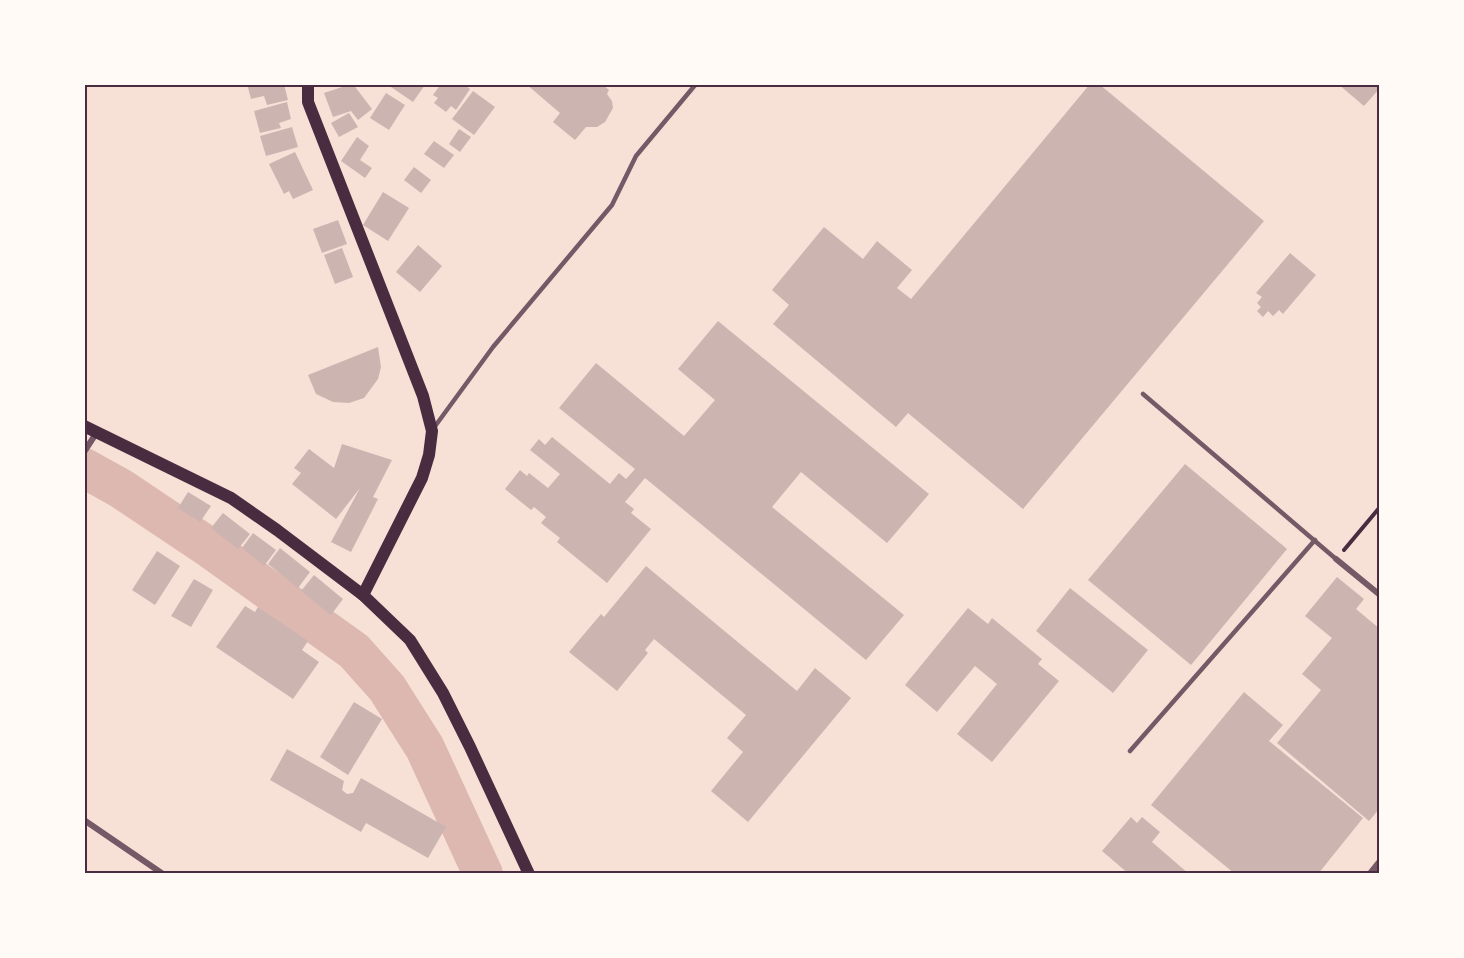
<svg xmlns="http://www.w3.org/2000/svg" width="1464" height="958" font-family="Karla,sans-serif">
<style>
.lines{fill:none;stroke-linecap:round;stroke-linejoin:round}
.river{stroke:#dcb8b0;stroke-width:40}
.building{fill:#ccb4b1}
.path{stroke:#4a2c40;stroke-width:4}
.service{stroke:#755966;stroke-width:4.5}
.minor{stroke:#755966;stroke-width:6}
.tertiary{stroke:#755966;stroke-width:10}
.secondary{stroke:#4a2c40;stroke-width:12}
.neatline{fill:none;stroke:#4a2c40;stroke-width:2}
</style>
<rect width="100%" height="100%" fill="#f7e1d7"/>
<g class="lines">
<!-- river -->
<path class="river" d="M84,468l36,20 84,56 150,107 33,37 38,60 58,126"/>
</g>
<!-- building -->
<g class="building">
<path d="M247,84h37l4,16 -21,5 -3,-9 -13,3z"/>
<path d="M351,84h2l19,25 -14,11 -7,-9 -18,6 -9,-24z"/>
<path d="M393,84h30l2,1 -12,17 -22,-15z"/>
<path d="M441,84h17l1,1 4,-1 7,5 -14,21 -5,-4 -5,6 -12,-9 4,-5 -5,-3z"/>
<path d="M526,84h76l7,6 -2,4 5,7 1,7 -8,14 -8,5h-11l-11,13 -22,-18 7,-9z"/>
<path d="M1090,84h9l165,137 -241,288 -115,-96 -12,14 -123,-103 16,-19 -17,-15 52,-63 39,32 14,-18 35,29 -15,18 14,11z"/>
<path d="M1338,84h42v4l-16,18z"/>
<path d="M473,91l22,16 -21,28 -22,-16z"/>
<path d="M386,93l19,12 -16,25 -19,-12z"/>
<path d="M287,102l4,17 -12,4 2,5 -21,5 -6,-22z"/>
<path d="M349,113l9,14 -19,10 -8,-14z"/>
<path d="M292,127l6,20 -32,9 -6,-20z"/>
<path d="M459,129l12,8 -11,15 -11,-8z"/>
<path d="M357,137l12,9 -9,14 12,8 -7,10 -24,-17z"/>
<path d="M434,141l20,14 -10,13 -20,-14z"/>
<path d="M295,152l18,38 -20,9 -4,-8 -5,3 -15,-30z"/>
<path d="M414,167l17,13 -10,13 -17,-13z"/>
<path d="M383,192l26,16 -21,33 -25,-16z"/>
<path d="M338,220l9,24 -25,9 -9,-24z"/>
<path d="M418,245l24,21 -22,26 -24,-20z"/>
<path d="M342,248l11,29 -18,7 -11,-29z"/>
<path d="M1290,253l26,22 -33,39 -4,-4 -6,6 -5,-5 -5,6 -6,-6 4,-4 -4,-4 5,-6 -6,-4z"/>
<path d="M718,321l211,173 -42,49 -86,-71 -29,35 132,108 -38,45 -221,-182 -20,24 9,7 -3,4 20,16 -44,54 -50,-41 3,-4 -19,-15 5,-6 -12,-10 -3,3 -26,-21 15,-19 7,6 2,-3 19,15 12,-14 -30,-24 9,-11 6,6 7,-8 58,47 9,-11 7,6 9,-10 -76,-61 37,-45 88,73 31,-36 -37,-31z"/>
<path d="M378,347l3,20 -3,12 -14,19 -15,5 -16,-1 -17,-8 -8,-19z"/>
<path d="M342,444l50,16 -19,37 5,2 -27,53 -20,-10 29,-54 -24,31 -44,-35 9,-11 -7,-5 15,-19 25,19z"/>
<path d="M1185,464l102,85 -96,116 -103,-85z"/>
<path d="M188,492l23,14 -11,16 -22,-14z"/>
<path d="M223,513l27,21 -12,15 -27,-21z"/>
<path d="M253,533l23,17 -12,16 -22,-18z"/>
<path d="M280,548l30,24 -12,16 -30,-24z"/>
<path d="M157,551l23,15 -25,39 -23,-15z"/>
<path d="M646,566l151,125 18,-23 36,30 -103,124 -37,-31 32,-39 -16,-14 19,-23 -92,-76 -9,11 3,3 -31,38 -48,-39 32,-38 3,3z"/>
<path d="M314,575l29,24 -12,16 -30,-24z"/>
<path d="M1337,577l27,22 -8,10 24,20v179l-11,13 -92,-78 44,-53 -19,-16 30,-36 -27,-22z"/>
<path d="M194,579l19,11 -22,37 -20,-11z"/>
<path d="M1070,588l78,62 -35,43 -77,-62z"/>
<path d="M245,606l10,6 3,-5 50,34 -6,9 17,12 -26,37 -77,-52z"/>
<path d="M968,608l20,16 4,-6 50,41 -4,5 21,17 -67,81 -35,-28 40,-50 -22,-18 -38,46 -32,-27z"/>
<path d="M1244,692l39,33 -14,16 94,77 -45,56h-83l-84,-69z"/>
<path d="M354,702l28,17 -34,56 -28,-18z"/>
<path d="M287,749l57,32 -2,9 5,4 6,-1 8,-15 85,49 -18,31 -62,-35 -5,9 -91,-52z"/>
<path d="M1131,817l6,6 5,-6 18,15 -8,10 37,32h-60l-27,-23z"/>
</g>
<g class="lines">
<!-- path -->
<path class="path" d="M1344,550l36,-43"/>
<!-- service -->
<g class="service">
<path d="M1143,394l193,165"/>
<path d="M433,429l60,-82 119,-142 24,-49 60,-72"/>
<path d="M1130,751l185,-211"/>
</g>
<!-- minor -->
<g class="minor">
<path d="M84,452l13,-20"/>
<path d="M1336,559l44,36"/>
<path d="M84,820l79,54"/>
</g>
<!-- tertiary -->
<path class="tertiary" d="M1372,874l8,-10"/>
<!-- secondary -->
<g class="secondary">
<path d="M84,426l147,72 46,32 86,65 59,-117 7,-23 3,-24 -9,-35 -115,-294v-18"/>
<path d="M363,595l47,45 33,53 27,54 59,127"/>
</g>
</g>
<!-- border -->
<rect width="1464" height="958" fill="none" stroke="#fffaf5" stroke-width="171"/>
<rect x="86" y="86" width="1292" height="786" class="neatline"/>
</svg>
